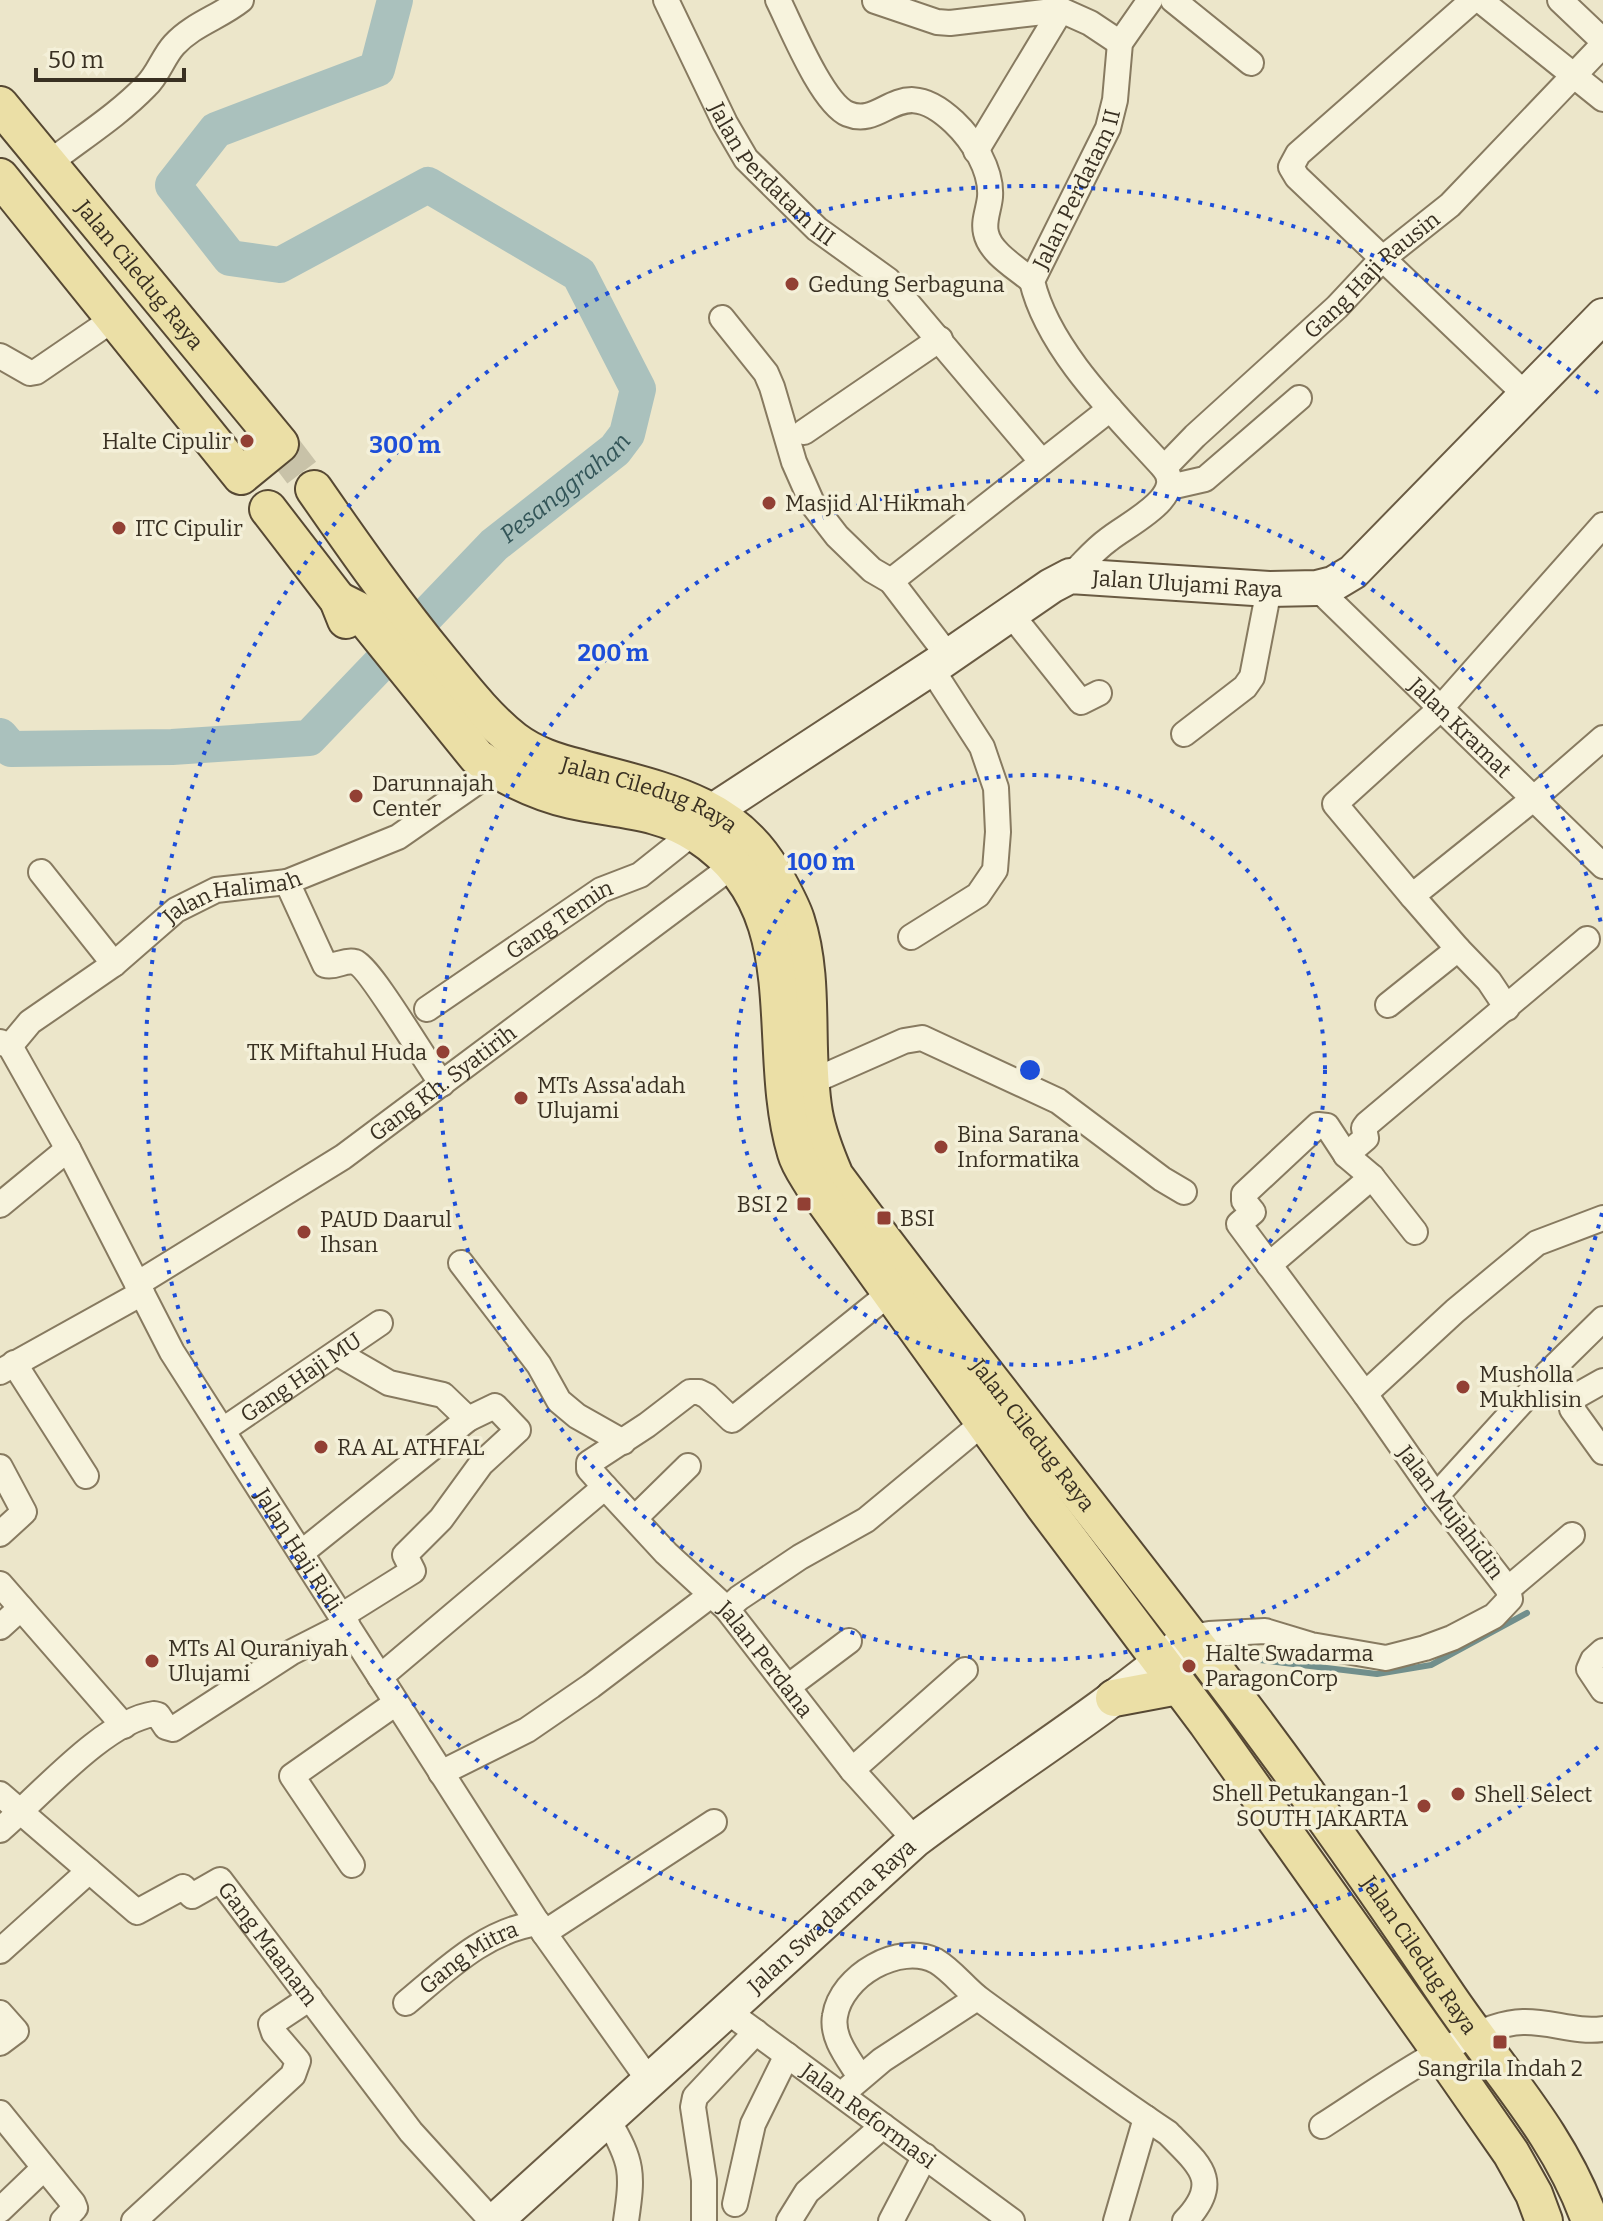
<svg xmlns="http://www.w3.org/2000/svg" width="1603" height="2221" font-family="Bitter,serif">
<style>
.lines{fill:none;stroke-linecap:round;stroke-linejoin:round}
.stream{stroke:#718f8c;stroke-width:6}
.river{stroke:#aac1bd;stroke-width:36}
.primary-tunnel{stroke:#c8c2a8;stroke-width:36;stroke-dasharray:36 18;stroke-linecap:butt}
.street-casing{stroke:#877a60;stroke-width:28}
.secondary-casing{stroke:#6a5b43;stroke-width:38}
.primary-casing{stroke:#564833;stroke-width:40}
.street{stroke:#f7f3dd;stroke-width:24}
.secondary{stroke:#f7f3dd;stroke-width:34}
.primary{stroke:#ebdfa6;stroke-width:36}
.ring{fill:none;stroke:#1d4ed8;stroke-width:4;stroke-dasharray:4 8}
.poi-dot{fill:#924034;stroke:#f4f0d9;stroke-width:3}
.labels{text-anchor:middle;stroke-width:7;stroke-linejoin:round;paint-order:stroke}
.street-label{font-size:22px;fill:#393022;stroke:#f4f0d9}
.poi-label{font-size:22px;fill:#393022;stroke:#f4f0d9;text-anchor:start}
.water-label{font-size:24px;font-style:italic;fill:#335558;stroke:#f4f0d9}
.centre{fill:#1d4ed8;stroke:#f4f0d9;stroke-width:4}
.ring-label{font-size:24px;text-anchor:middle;font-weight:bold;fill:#1d4ed8;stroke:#f4f0d9;stroke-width:7;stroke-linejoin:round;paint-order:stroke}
</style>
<rect width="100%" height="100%" fill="#ece6ca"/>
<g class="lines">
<!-- stream -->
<path class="stream" d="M1235,1657l142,17 54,-9 96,-52"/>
<!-- river -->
<path class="river" id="s1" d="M0,736l11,13 161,-2 137,-9 185,-193 121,-95 12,-16 11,-45 -59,-115 -151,-89 -148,80 -50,-7 -57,-73 43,-55 161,-61 18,-69"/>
<!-- primary-tunnel -->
<path class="primary-tunnel" d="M280,444l34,45"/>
<!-- street casing -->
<g class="street-casing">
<g id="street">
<path id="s2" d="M666,0l59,123 21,36 71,70 71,51 154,182"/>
<path d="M778,0c13,26 44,103 70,114 37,15 51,-44 106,8 19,18 38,48 36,75 -1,12 -7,24 -4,36 4,20 31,35 46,48"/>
<path d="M1173,0l78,63"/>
<path d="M1473,0l-175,154 -7,13 6,10 229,218"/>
<path d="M1480,0l123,99"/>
<path d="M875,1l62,21 13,1 111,-13 29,13 30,20"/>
<path d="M976,151l85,-141"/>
<path d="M48,164c33,-26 69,-48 98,-78 12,-11 17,-29 28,-41 19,-21 46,-28 67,-45"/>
<path d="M722,318l44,55 6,14 22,75 19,43 24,31 35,34 19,11 58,76"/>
<path d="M0,356l30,17 6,-1 79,-54"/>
<path d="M804,432l136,-93"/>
<path id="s3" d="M1164,468l31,-32 142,-129 45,-48 68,-54 149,-156 3,-5 -2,-6 -40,-38"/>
<path d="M1170,487l35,-8 94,-81"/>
<path id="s4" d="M1070,576c13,-12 24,-26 38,-36 19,-16 79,-43 56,-72 -47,-52 -116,-118 -132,-187l76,-153 7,-28 5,-57 30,-43"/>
<path d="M891,581l219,-172"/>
<path id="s5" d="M1317,588l286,278"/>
<path d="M1010,613l71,89 18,-9"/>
<path d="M1184,734l61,-47 7,-10 17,-88"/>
<path d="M41,872l73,92"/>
<path d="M287,882l38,83c11,3 19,-6 30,-3 15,5 72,102 87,122"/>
<path d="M1412,896l-77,-92 105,-95 163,-184"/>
<path d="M911,937l67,-42 17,-25 3,-38 -2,-44 -14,-41 -51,-79"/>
<path d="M1458,949l31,32 18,27"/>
<path d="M1388,1005l70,-56 -46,-53 121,-97 70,-61"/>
<path id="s6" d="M427,1009l174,-119 39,-15 54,-43"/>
<path id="s7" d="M0,1042l10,4 58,103 104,203 372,581 106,149"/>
<path id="s8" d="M10,1046l20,-24 84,-58 62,-54 40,-20 71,-8 111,-45 79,-55"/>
<path d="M811,1082l93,-41 18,-3 136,63 104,78 22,13"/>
<path d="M0,1205l68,-56"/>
<path d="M1415,1232l-43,-55 -26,-22 20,-17 -2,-10 3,-4 220,-185"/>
<path d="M461,1263l78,102 20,36 18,15 46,26"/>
<path d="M1269,1265l103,-88"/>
<path id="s9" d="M137,1284l206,-127 392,-293"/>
<path d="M337,1353l52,30 54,12 25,24 27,-13 23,24 -37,34 -40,55 -36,36 8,16 -72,45"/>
<path d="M14,1363l72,113"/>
<path d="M0,1372l142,-79"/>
<path d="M1548,1373l23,26 1,10 31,43"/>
<path d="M1365,1394l90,-83 82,-68 66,-25"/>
<path d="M1571,1399l32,-18"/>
<path id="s10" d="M223,1430l157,-107"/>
<path d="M0,1467l24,45 -24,22"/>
<path id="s11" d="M605,1487l61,66 61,56 125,161 63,70"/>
<path d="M1436,1496l112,-123 55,-54"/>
<path d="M635,1518l53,-52"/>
<path d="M301,1553l167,-134"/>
<path d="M0,1584l124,142"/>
<path d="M1508,1589l64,-54"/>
<path d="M727,1609l12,-11 61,-41 66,-37 117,-97"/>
<path d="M0,1627l21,-19"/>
<path d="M1189,1637l20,-3 56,-3 46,14 75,13 39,-10 27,-10 42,-22 16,-17 -2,-10 -72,-93 -71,-102 -126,-170 14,-12 -9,-11v-7l74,-69 9,1 19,29"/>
<path d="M1603,1651l-10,9 -4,9 14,21"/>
<path d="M380,1677l225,-190 -16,-18v-6l58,-38 43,-33h9l8,4 25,24 158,-127"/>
<path d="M789,1686l60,-45"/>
<path d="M852,1770l113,-100"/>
<path d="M441,1773l86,-43 64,-44 120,-91"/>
<path id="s12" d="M0,1794l137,118 46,-25 9,9 28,-16 191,252 81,89"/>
<path d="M0,1830c39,-33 104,-109 154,-116l4,1 8,12 7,2 119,-77 55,-28"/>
<path d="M352,1865l-60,-89 104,-73"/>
<path d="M544,1933l170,-111"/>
<path d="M0,1951l89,-80"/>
<path id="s13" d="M406,2003c40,-33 78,-72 132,-80"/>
<path id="s14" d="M727,2011l285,210"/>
<path d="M0,2013l16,18 -16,12"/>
<path d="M860,2077c-11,-18 -29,-39 -25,-61 6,-40 64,-74 101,-55 17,10 30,29 46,40 62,45 123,90 186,132 31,32 55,48 17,88"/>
<path d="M849,2088l33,-28 95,-62"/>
<path d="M0,2113l73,90 2,5 -12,13"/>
<path d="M608,2120c25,43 25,53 18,101"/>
<path d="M1322,2126c48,-30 146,-103 201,-104 27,-1 53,11 80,7"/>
<path d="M735,2204l18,-80 34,-69"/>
<path d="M0,2210l44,-42"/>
<path d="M134,2221l159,-146 5,-14 -24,-28 -3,-9 39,-26"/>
<path d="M704,2221v-41l-11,-73 2,-10 61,-65"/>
<path d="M789,2221l18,-29 76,-66"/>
<path d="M891,2221l34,-65"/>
<path d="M1116,2221l30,-103"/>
</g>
</g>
<!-- secondary casing -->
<g class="secondary-casing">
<g id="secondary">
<path id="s15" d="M695,831l18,-20 229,-150 109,-75 19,-10 199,13 48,-1 16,-4 20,-12 250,-256"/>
<path id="s16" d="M495,2221l420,-381c88,-67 184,-125 268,-197"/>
</g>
</g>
<!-- primary casing -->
<g class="primary-casing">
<g id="primary">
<path id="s17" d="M0,105l280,339 -39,32 -241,-299"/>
<path id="s18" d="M314,489c41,59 81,116 126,171 23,28 46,58 74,80 20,15 42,22 66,28 73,21 150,31 192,103 8,15 19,33 24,49 20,62 7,129 18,193 4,22 12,42 21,63 126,170 260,335 388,504 77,101 151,206 222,312 50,75 115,142 145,229"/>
<path d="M268,509l70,91 8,20"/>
<path d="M338,600l20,10 119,147c29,20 59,35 94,43 43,10 88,9 127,35 114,74 65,208 98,318 3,11 11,22 17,32l231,321 163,217 242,341 62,89 23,41 10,27"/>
<path d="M1114,1698l64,-12"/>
</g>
</g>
<!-- street -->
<use href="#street" class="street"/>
<!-- secondary -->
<use href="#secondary" class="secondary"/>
<!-- primary -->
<use href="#primary" class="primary"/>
</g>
<!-- distance rings -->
<g class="ring">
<circle cx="1030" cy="1070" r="295"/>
<path d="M1602 1213A590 590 0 1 1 1602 927"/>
<path d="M1598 1747A884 884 0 1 1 1598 393"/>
</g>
<!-- markers -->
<g class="poi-dot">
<circle cx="792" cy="284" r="8"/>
<circle cx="247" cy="441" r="8"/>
<circle cx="769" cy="503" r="8"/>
<circle cx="119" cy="528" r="8"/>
<circle cx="356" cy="796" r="8"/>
<circle cx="443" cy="1052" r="8"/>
<circle cx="521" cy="1098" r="8"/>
<circle cx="941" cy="1147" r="8"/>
<rect x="796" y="1196" width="16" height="16" rx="4"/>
<rect x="876" y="1210" width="16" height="16" rx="4"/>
<circle cx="304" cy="1232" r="8"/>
<circle cx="1463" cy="1387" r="8"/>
<circle cx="321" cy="1447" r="8"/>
<circle cx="152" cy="1661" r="8"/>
<circle cx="1189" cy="1666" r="8"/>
<circle cx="1458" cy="1794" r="8"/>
<circle cx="1424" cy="1806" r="8"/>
<rect x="1492" y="2034" width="16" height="16" rx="4"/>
</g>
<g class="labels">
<!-- street labels -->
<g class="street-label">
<text dy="8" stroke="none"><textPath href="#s2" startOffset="206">Jalan Perdatam III</textPath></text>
<text dy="8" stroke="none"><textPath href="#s4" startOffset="488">Jalan Perdatam II</textPath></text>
<text dy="8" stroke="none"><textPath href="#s17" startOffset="220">Jalan Ciledug Raya</textPath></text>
<text dy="8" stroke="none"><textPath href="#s3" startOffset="284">Gang Haji Rausin</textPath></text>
<text dy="8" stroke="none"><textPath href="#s15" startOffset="572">Jalan Ulujami Raya</textPath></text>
<text dy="8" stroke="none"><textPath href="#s5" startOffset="200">Jalan Kramat</textPath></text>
<text dy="8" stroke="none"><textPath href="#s18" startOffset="468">Jalan Ciledug Raya</textPath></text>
<text dy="8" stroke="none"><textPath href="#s8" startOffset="274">Jalan Halimah</textPath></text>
<text dy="8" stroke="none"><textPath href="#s6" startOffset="160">Gang Temin</textPath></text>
<text dy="8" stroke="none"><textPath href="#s9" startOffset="366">Gang Kh. Syatirih</textPath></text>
<text dy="8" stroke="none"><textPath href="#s10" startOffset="94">Gang Haji MU</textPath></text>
<text dy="8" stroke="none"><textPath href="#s18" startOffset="1260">Jalan Ciledug Raya</textPath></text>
<text transform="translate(1451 1512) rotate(53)" y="8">Jalan Mujahidin</text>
<text dy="8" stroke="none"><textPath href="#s7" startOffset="592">Jalan Haji Ridi</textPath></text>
<text dy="8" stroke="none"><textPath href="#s11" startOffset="236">Jalan Perdana</textPath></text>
<text dy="8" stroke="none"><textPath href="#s16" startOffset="454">Jalan Swadarma Raya</textPath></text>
<text dy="8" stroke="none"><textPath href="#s12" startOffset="358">Gang Maanam</textPath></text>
<text dy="8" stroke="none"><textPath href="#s18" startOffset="1908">Jalan Ciledug Raya</textPath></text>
<text dy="8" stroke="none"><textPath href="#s13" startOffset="78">Gang Mitra</textPath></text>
<text dy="8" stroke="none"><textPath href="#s14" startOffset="176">Jalan Reformasi</textPath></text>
</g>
<!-- poi labels -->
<g class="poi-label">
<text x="808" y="292">Gedung Serbaguna</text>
<text x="231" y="449" text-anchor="end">Halte Cipulir</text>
<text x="785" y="511">Masjid Al Hikmah</text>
<text x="135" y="536">ITC Cipulir</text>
<text x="372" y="791">Darunnajah<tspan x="372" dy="25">Center</tspan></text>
<text x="427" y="1060" text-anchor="end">TK Miftahul Huda</text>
<text x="537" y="1093">MTs Assa'adah<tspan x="537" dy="25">Ulujami</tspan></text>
<text x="957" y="1142">Bina Sarana<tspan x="957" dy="25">Informatika</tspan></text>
<text x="788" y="1212" text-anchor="end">BSI 2</text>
<text x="900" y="1226">BSI</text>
<text x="320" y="1227">PAUD Daarul<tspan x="320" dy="25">Ihsan</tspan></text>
<text x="1479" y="1382">Musholla<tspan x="1479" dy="25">Mukhlisin</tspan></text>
<text x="337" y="1455">RA AL ATHFAL</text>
<text x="168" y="1656">MTs Al Quraniyah<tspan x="168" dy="25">Ulujami</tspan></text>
<text x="1205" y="1661">Halte Swadarma<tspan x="1205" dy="25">ParagonCorp</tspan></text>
<text x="1408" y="1801" text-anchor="end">Shell Petukangan-1<tspan x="1408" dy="25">SOUTH JAKARTA</tspan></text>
<text x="1474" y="1802">Shell Select</text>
<text x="1500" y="2076" text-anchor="middle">Sangrila Indah 2</text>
</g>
<!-- water labels -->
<g class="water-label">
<text dy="8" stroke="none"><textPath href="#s1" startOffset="674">Pesanggrahan</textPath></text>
</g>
</g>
<circle cx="1030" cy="1070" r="12" class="centre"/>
<g class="ring-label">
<text x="405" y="453">300 m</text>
<text x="613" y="661">200 m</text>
<text x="821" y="870">100 m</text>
</g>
<!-- scale -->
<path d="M36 68v12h148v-12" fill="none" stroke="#393022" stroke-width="4"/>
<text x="48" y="68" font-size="24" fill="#393022" stroke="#f4f0d9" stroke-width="6" paint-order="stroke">50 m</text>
</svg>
